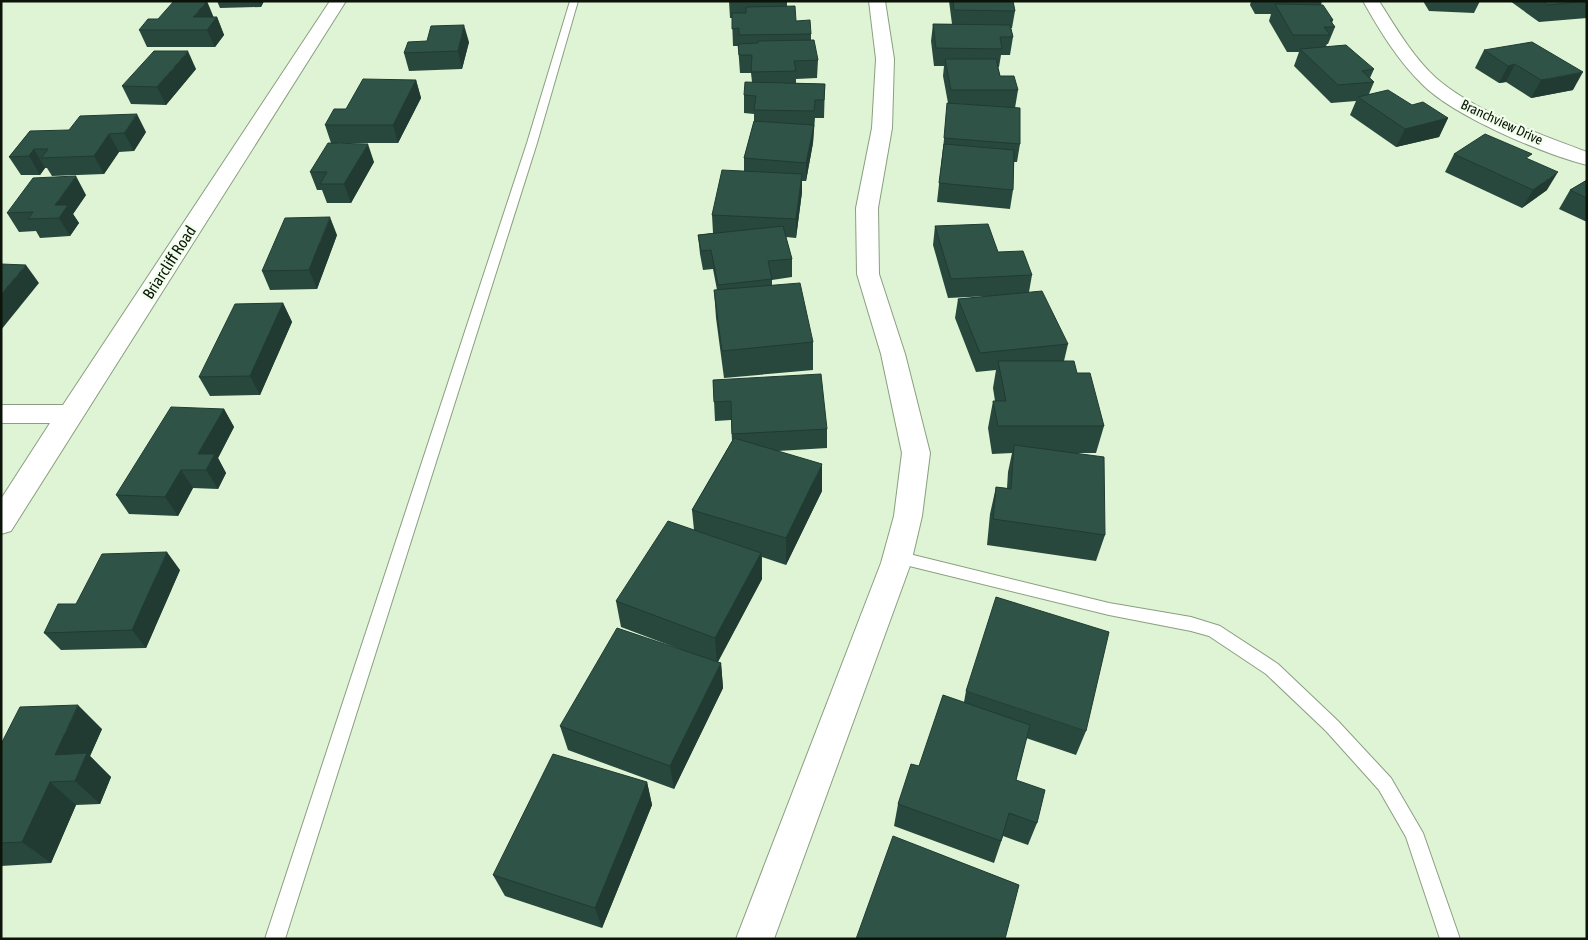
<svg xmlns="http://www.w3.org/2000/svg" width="1588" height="940" font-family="'Asap Condensed',sans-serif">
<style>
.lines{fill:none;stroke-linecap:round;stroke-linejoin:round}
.service-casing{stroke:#8a9f81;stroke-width:2}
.minor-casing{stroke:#8a9f81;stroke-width:2}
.service{fill:#fff;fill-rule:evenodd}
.minor{fill:#fff;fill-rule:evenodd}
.wall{fill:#28483d}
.shaded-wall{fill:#213b32}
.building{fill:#2f5447;stroke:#213b32}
.labels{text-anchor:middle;stroke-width:5;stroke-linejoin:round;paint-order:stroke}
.far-street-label{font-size:14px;fill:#0c1308;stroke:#f1feeb}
.street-label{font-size:16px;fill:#0c1308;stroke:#f1feeb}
</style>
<rect width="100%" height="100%" fill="#def4d4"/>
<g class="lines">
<!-- service casing -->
<g class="service-casing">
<g id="service">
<path d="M570,1h8l-41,142 -252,796h-20l262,-796z"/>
<path d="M897,551l212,52 82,14 29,9 58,38 60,57 53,57 32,55 37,106h-20l-34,-102 -27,-47 -53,-59 -60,-57 -57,-38 -18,-5 -82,-16 -212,-52 -5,-2 -2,-4 2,-4z"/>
</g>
</g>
<!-- minor casing -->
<g class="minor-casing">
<g id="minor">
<path d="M330,1h16l-335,530 -10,3v-35l49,-76h-49v-18h62z"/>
<path d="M869,1h16l9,58 -2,69 -14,80 1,66 26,80 25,99 -8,63 -11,47 -137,376h-38l145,-376 13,-47 8,-63 -21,-99 -24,-80 -1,-66 16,-80 4,-69z"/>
<path d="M1363,1h16c17,27 34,56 57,77 39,34 103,56 151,74v13c-44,-11 -133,-49 -164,-80 -25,-24 -43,-54 -60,-84z"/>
</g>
</g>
<!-- service -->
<use href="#service" class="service"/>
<!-- minor -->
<use href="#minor" class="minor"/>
</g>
<!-- wall -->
<g class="wall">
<path d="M217,1h47l-3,6 -41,1z"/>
<path d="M729,1h58v5l9,15 15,13v6l7,20 -1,18 -21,1v4l29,1 -1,34h-9l-2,25 -7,38h-4v11l-6,46 -10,-1 6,22v18l-20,3v5l41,57v28l-89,8 -8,-60 -2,-28h3l-4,-21 -10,1 -3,-16 -2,-19 15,-2 -1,-18 32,-44v-13l10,-37v-7l-10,-1v-18l8,-13 -1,-9h-11l-2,-27h-5l-1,-28h-2z"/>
<path d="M949,1h64l2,10 -3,17h-1l2,9 -3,18h-9l-2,12h-1l2,9 18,14 -3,18 5,36 -3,18h-3l-1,28 -3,19 -73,-7 11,-99 -5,-27 1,-10h-10l-3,-25 2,-17h19z"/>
<path d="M1251,1h71l-1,4 12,15 -1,3 3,4 -7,17h-1l-1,2 48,23 -4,9 4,4 -5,12 43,11 36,13 -9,19 -43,10 -46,-32 6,-14 -25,2 -37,-37 5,-14h-12l-18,-31 2,-7h-16l-5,-9z"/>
<path d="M1423,1h57l-6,12 -45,-2z"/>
<path d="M1510,1h77v17l-48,4z"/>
<path d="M214,17h3l7,18 -9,12h-68l-8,-17z"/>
<path d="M427,41l42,1 -7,27 -53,2 -5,-18z"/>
<path d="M1484,50l89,40 -42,8 -25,-16 -7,1 -24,-15z"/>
<path d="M196,69l-30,36 -35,-1 -9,-18z"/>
<path d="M416,80l5,18 -23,45h-62l38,19 -23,41h-24l-5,-13h-5l-7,-18 21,-29 -6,-18 21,-16z"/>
<path d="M30,131l116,1 -12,19 -15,1 -15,22 -52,2 -5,-8h-2l-5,7h-19l-12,-18z"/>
<path d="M1454,154l75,5 18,31 -25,18 -77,-36z"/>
<path d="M1587,180v42l-28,-13 11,-19z"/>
<path d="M86,195l-13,19 6,9 -9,13 -30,2 -4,-7 -17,1 -12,-19z"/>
<path d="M935,226l63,26 34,23 -3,17 39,52 -4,17 13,12 27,53 -8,27h-19l28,82 -9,26 -109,-16 3,-31 6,-27 11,1 1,-16 4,-19 -20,1 -4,-26 5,-27h2l-2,-13 3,-18 -20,2 -21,-54 3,-19 32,-3 -42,2 -15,-53z"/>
<path d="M337,235l-20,54 -47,1 -8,-19z"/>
<path d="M283,303l9,19 -32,73 -50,1 -11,-19z"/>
<path d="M713,380l114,49v19l-49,3 44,40 -36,74 -24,-8v22l-44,83 3,1 2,25 -49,101 -106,-39 -8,-24 122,-76 -61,-23 -5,-26 78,-71 -2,-20 40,-69 -1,-21 -16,1z"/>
<path d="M224,409l10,18 -16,31 8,15 -8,16 -25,-1 -15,28 -49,-2 -13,-19z"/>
<path d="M180,570l-34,78 -85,2 -17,-17 32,-29z"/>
<path d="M966,691l120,40 -10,24 -50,-17 -10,42 21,43 -9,22 -25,-9 -9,27 -100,-37 4,-22 21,-38 45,-64z"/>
<path d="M102,729l-12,27 21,21 -11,27 -24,1 -25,58 -50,3v-122z"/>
<path d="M647,782l5,23 -50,123 -97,-32 -12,-21z"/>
</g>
<!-- shaded-wall -->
<g class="shaded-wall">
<path d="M207,1l7,17 -21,-1z"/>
<path d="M259,1h5l-3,6z"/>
<path d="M217,17l7,18 -9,12 -8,-17z"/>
<path d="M464,25l5,17 -7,27 -4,-18z"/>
<path d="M188,51l8,18 -30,36 -9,-18z"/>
<path d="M1515,64l-9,18 -7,1 9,-17z"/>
<path d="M1583,72l-10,18 -42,8 10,-18z"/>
<path d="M416,80l5,18 -23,45 -5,-18z"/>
<path d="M137,114l9,18 -12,19 -10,-18z"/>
<path d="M1448,118l-9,19 -43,10 9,-18z"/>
<path d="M814,125l-1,18 -7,38v-18z"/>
<path d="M109,134l10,18 -15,22 -10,-18z"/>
<path d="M368,144l6,18 -23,41 -7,-19z"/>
<path d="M34,149l11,19 -5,7 -11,-19z"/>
<path d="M1558,172l-11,18 -25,18 11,-18z"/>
<path d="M802,174v18l-6,46v-19z"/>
<path d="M76,176l10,19 -13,19 6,9 -9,13 -11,-18 -4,-13z"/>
<path d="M330,217l7,18 -20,54 -8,-19z"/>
<path d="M26,265l13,18 -38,47v-36z"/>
<path d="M283,303l9,19 -32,73 -10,-19z"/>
<path d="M224,409l10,18 -16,31 8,15 -8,16 -12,-19 -8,-16z"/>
<path d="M822,464v27l-36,74v-27z"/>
<path d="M181,470l12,18 -15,28 -13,-19z"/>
<path d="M167,552l13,18 -34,78 -14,-18z"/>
<path d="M761,553l1,26 -45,84 -2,-25z"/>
<path d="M721,663l2,25 -49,101 -4,-23z"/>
<path d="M78,705l24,24 -12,27 21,21 -11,27 -25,-23 -20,-26z"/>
<path d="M50,782l26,23 -25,58 -29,-21z"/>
<path d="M647,782l5,23 -50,123 -7,-20z"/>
</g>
<!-- building -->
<g class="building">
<path d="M174,1h33l-14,16h24l-10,13h-68l9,-11h10z"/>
<path d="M953,1h60l2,10 -61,-1z"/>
<path d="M1543,1h44l-39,4z"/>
<path d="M1275,4l48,1 10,15h-3l5,7h-11l6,8h-37z"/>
<path d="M795,6l1,15 14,-1 1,14 -72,1v-7l-7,1v-16h14v-6z"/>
<path d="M933,24l77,1 3,12h-13l2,12 -66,-1z"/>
<path d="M464,25l-6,26 -54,2 4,-11 19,-1 4,-15z"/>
<path d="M814,40l4,20 -24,1 2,10 -45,1 1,-17h-13l-1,-11 20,-1v-2z"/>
<path d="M1532,42l51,30 -42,8 -26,-16 -7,2 -24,-16z"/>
<path d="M1346,45l28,24 -12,2 12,11 -36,3 -38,-36z"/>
<path d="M154,51h34l-31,36 -35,-1z"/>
<path d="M945,59h51l4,17h14l4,14h-67z"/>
<path d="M363,79l53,1 -23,45h-68l9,-16h12z"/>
<path d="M745,82l80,2 -1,16h-9l-1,11 -60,-1 2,-14 -12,-1z"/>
<path d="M1388,90l24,15 11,-3 25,16 -43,11 -47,-32z"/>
<path d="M947,103l73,5v36l-76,-6z"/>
<path d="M137,114l-13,19 -15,1 -15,22 -53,2 7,-9h-14l-5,7 -20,1 21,-26 39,-1 11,-14z"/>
<path d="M754,121l60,4 -8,38 -62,-5z"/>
<path d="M1485,134l47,20 -6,4 32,14 -25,18 -79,-36z"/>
<path d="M328,143l40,1 -24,40h-24l7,-12h-17z"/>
<path d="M944,144l70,6 -1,40 -74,-7z"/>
<path d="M722,170l80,4 -6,45 -84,-4z"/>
<path d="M76,176l-21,29h13l-9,13 -31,1 5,-7 -26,1 26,-35z"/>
<path d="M1587,180v18l-17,-8z"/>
<path d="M330,217l-21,53 -47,1 23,-53z"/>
<path d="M988,224l10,28 25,-1 9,24 -81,4 -16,-53z"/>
<path d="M783,226l9,33 -24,2 4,18 -54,6 -7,-35 -10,1 -3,-16z"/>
<path d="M1,264l25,1 -25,29z"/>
<path d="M800,283l13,59 -91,9 -8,-61z"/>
<path d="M1042,291l26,53 -88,9 -22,-54z"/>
<path d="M283,303l-33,73 -51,1 36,-73z"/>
<path d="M998,361h76l3,12h13l14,53h-106l-5,-25h13z"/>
<path d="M821,374l6,55 -95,5 -1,-33 -17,1 -1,-22z"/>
<path d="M171,407l53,2 -26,45h17l-9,16h-25l-16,27 -49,-2z"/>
<path d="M734,438l88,26 -36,74 -94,-28z"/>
<path d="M1014,445l90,12 1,78 -112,-16 3,-32 15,2z"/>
<path d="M668,521l93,32 -46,85 -99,-37z"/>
<path d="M167,552l-35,78 -88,3 14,-29h18l26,-50z"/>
<path d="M996,597l113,35 -23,99 -120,-40z"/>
<path d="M617,628l104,35 -51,103 -110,-40z"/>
<path d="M943,695l87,30 -14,55 29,10 -8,33 -28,-10 -8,28 -103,-37 13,-40 8,2z"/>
<path d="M78,705l-23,50 32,-2 -12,28 -25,1 -28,60 -21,1v-99l19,-37z"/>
<path d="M553,754l94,28 -52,126 -102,-33z"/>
<path d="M893,836l126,49 -14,54h-149z"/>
</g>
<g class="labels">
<!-- far-street labels -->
<g class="far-street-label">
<text transform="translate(1502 122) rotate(25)" y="5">Branchview Drive</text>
</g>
<!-- street labels -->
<g class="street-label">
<text transform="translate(169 262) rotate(-57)" y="6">Briarcliff Road</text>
</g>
</g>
<!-- border -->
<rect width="1588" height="940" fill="none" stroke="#0c1308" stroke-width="5"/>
</svg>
